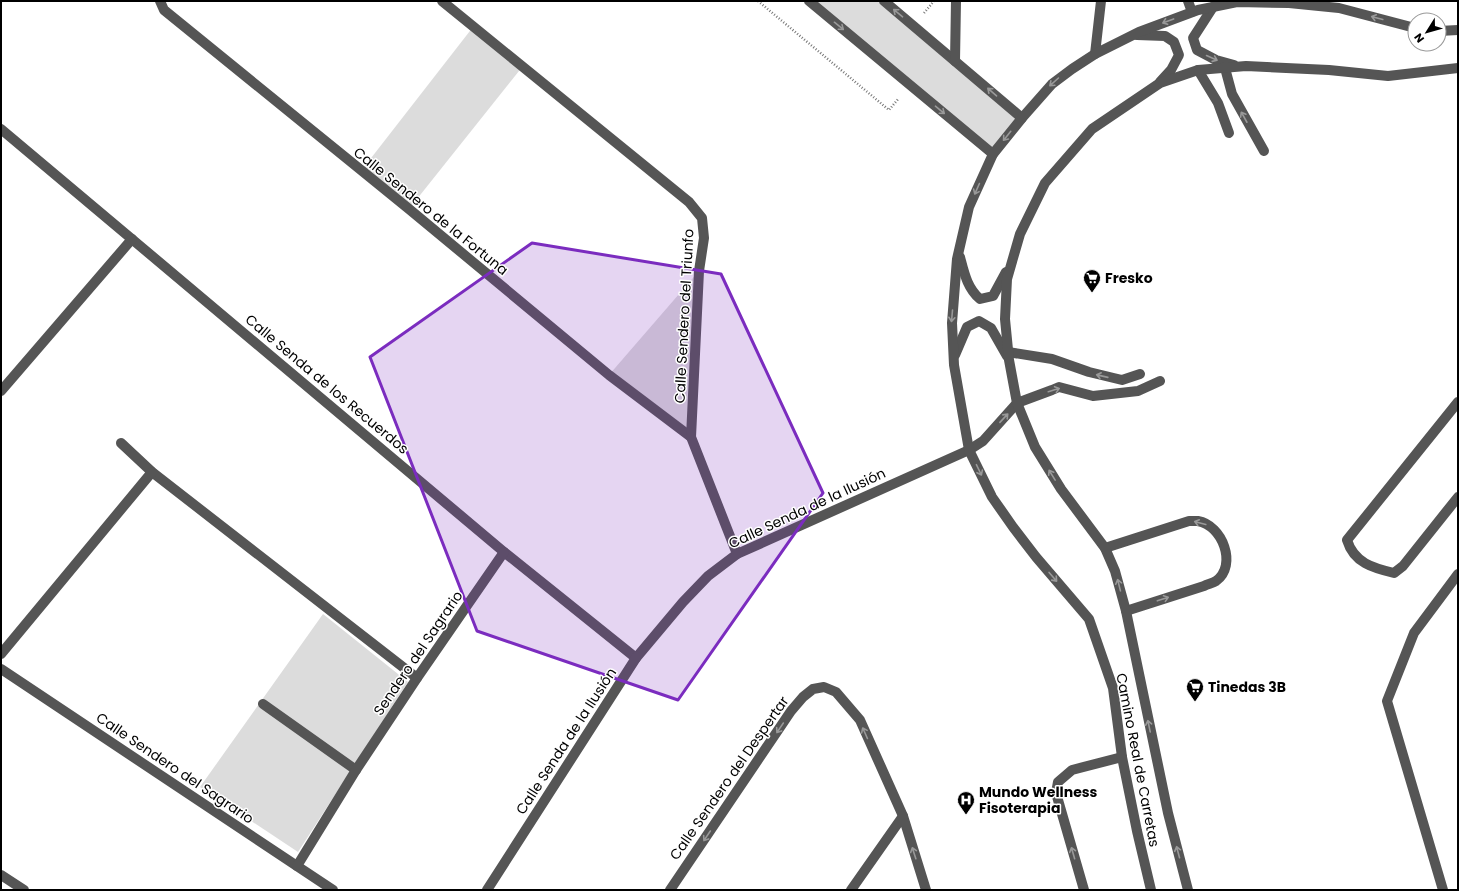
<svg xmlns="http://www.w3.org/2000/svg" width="1459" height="891" font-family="Poppins,sans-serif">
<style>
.green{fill:#dcdcdc}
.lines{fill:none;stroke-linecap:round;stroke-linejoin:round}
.path{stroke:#777;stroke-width:2.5;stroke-dasharray:1 2;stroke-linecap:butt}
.minor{stroke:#555;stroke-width:10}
.oneway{stroke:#999}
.marked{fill:#7b2cbf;fill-opacity:0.2;stroke:#7b2cbf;stroke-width:3;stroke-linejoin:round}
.labels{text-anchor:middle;stroke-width:3;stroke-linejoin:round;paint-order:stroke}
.street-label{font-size:14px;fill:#000;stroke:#fff}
.poi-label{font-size:14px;font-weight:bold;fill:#000;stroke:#fff;text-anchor:start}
</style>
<rect width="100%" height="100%" fill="#fff"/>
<!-- green -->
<g class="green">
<path d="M809,1h75l138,117 -29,36z"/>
<path d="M473,27l50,39 -114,143 -48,-38z"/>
<path d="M699,271l-8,166 -82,-62z"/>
<path d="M323,614l85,68 -110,170 -98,-65z"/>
</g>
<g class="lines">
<!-- path -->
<g class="path">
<path d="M758,1l131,109 10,-12"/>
<path d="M924,13l10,-12"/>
</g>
<!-- minor -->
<g class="minor">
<path d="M160,1l4,9 245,199 200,166 82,62"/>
<path d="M442,1l247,201 13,16 2,20 -5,33 -8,166 46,117"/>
<path d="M809,1l184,153"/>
<path d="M884,1l138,117"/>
<path d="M1188,1l4,11"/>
<path d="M1213,7l-20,31 4,12 19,10 18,5"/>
<path d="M1439,31l19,-1"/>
<path d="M1137,35l28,1 9,6 5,13 -8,15 -11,12"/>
<path d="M1095,54l6,-53"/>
<path d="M955,61l1,-60"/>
<path d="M1225,68l7,26 32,57"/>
<path d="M1198,70l20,33 11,30"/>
<path d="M1,129l503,423 132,106"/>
<path d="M960,257c4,15 7,31 20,42l13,-3 13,-24"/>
<path d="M1008,352l44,7 37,13 33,8 18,-6"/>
<path d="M955,355l12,-28 12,-6 12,7 16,28"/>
<path d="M1,391l131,-152"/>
<path d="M1458,402l-111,138c7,23 26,28 47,33l9,-7 55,-69"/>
<path d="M121,443l31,29 265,206"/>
<path d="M1105,548l84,-27c3,0 6,0 9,0 24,4 40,44 18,60 -3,2 -8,3 -12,5l-78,25"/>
<path d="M1,654l151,-182"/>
<path d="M1,669l332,221"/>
<path d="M263,704l93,66"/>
<path d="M297,866l59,-96 61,-92 87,-126"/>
<path d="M1,875l23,15"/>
<path d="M487,890l149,-232 47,-56 25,-26 29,-22 232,-104 14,-9 34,-38 35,-13 7,-3 34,9 45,-5 22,-10"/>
<path d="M670,890l121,-179 12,-14 10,-8 11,-2 12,5 24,28 43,96 23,74"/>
<path d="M851,890l52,-74"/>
<path d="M1084,890l-28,-97 2,-11 14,-12 50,-13"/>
<path d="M1151,890l-14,-59 -15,-74 -9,-69 -24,-69 -53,-62 -23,-30 -21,-30 -23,-47 -15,-85 -2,-42 5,-64 12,-52 24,-53 29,-36 30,-34 20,-15 23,-15 44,-22 59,-22 39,-8 52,1 50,5 76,20"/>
<path d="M1188,890l-20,-77 -42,-202 -11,-40 -10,-23 -44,-59 -26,-42 -18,-44 -8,-43 -4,-41 2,-40 13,-45 25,-51 47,-54 68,-46 38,-13 48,-4 83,4 59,6 70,-8"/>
<path d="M1443,890l-56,-189 27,-68 44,-59"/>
</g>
</g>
<!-- one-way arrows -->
<defs><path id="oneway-shaft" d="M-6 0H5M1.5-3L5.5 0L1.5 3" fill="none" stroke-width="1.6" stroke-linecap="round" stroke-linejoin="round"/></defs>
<g class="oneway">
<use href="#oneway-shaft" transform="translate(898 13) rotate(-140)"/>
<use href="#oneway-shaft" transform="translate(1377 18) rotate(-165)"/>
<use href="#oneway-shaft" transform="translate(1168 21) rotate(160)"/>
<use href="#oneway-shaft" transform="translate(839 26) rotate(39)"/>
<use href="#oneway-shaft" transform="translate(1212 58) rotate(24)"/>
<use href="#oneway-shaft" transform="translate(1054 82) rotate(138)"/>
<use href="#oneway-shaft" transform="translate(992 92) rotate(-139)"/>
<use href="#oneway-shaft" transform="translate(940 110) rotate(40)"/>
<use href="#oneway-shaft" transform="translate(1244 117) rotate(-119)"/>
<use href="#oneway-shaft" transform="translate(1007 136) rotate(129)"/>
<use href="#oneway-shaft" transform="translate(977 189) rotate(114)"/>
<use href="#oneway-shaft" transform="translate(952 316) rotate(95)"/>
<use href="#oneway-shaft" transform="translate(1102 376) rotate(-167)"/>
<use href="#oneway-shaft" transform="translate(1054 390) rotate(-17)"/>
<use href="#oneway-shaft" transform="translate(1004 418) rotate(-47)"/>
<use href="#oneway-shaft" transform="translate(979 470) rotate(64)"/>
<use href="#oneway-shaft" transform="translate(1052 475) rotate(-122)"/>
<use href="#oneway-shaft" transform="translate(1200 523) rotate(-165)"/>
<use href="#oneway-shaft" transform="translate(1053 577) rotate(49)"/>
<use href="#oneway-shaft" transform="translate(1119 585) rotate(-104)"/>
<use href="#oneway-shaft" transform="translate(1163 599) rotate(-18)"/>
<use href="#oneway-shaft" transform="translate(1149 726) rotate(-102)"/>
<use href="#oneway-shaft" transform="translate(780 728) rotate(124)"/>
<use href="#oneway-shaft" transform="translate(865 733) rotate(-114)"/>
<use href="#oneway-shaft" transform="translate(707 836) rotate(124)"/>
<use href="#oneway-shaft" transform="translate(1178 852) rotate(-105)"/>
<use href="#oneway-shaft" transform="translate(914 853) rotate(-108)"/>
<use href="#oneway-shaft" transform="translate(1073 853) rotate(-106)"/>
</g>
<!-- marked area -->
<path class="marked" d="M532,243l189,31 102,219 -145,207 -201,-69 -107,-274z"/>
<!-- icons -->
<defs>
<g id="supermarket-pin" transform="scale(0.9)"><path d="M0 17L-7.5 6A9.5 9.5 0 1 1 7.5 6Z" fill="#000" stroke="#fff"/><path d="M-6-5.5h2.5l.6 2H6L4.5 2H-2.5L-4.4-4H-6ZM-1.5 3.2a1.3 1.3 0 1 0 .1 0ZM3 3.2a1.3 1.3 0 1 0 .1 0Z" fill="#fff"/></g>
<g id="hospital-pin" transform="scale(0.9)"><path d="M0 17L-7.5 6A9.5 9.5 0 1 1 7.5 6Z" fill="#000" stroke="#fff"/><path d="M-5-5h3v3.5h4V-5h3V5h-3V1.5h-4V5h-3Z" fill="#fff"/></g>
</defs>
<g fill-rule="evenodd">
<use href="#supermarket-pin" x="1092" y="278"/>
<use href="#supermarket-pin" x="1195" y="687"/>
<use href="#hospital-pin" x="966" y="800"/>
</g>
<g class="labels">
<!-- street labels -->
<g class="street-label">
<text transform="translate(431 211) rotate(39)" y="5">Calle Sendero de la Fortuna</text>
<text transform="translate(684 316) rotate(-87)" y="5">Calle Sendero del Triunfo</text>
<text transform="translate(327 384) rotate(40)" y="5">Calle Senda de los Recuerdos</text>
<text transform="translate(807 508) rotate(-25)" y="5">Calle Senda de la Ilusión</text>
<text transform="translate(418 653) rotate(-56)" y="5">Sendero del Sagrario</text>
<text transform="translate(566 741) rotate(-57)" y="5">Calle Senda de la Ilusión</text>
<text transform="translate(1138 760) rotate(79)" y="5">Camino Real de Carretas</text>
<text transform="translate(175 768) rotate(34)" y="5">Calle Sendero del Sagrario</text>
<text transform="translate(729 778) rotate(-55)" y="5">Calle Sendero del Despertar</text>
</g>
<!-- poi labels -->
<g class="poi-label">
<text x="1105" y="283">Fresko</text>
<text x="1208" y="692">Tinedas 3B</text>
<text x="979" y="797">Mundo Wellness<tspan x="979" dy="16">Fisoterapia</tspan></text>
</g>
</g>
<!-- border -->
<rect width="1459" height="891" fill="none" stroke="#000000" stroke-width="4"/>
<!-- north arrow -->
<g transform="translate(1427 32) rotate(233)"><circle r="19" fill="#ffffff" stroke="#999999"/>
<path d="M0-3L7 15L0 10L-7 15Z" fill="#000000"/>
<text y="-6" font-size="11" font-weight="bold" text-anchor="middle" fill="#000000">N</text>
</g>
</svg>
